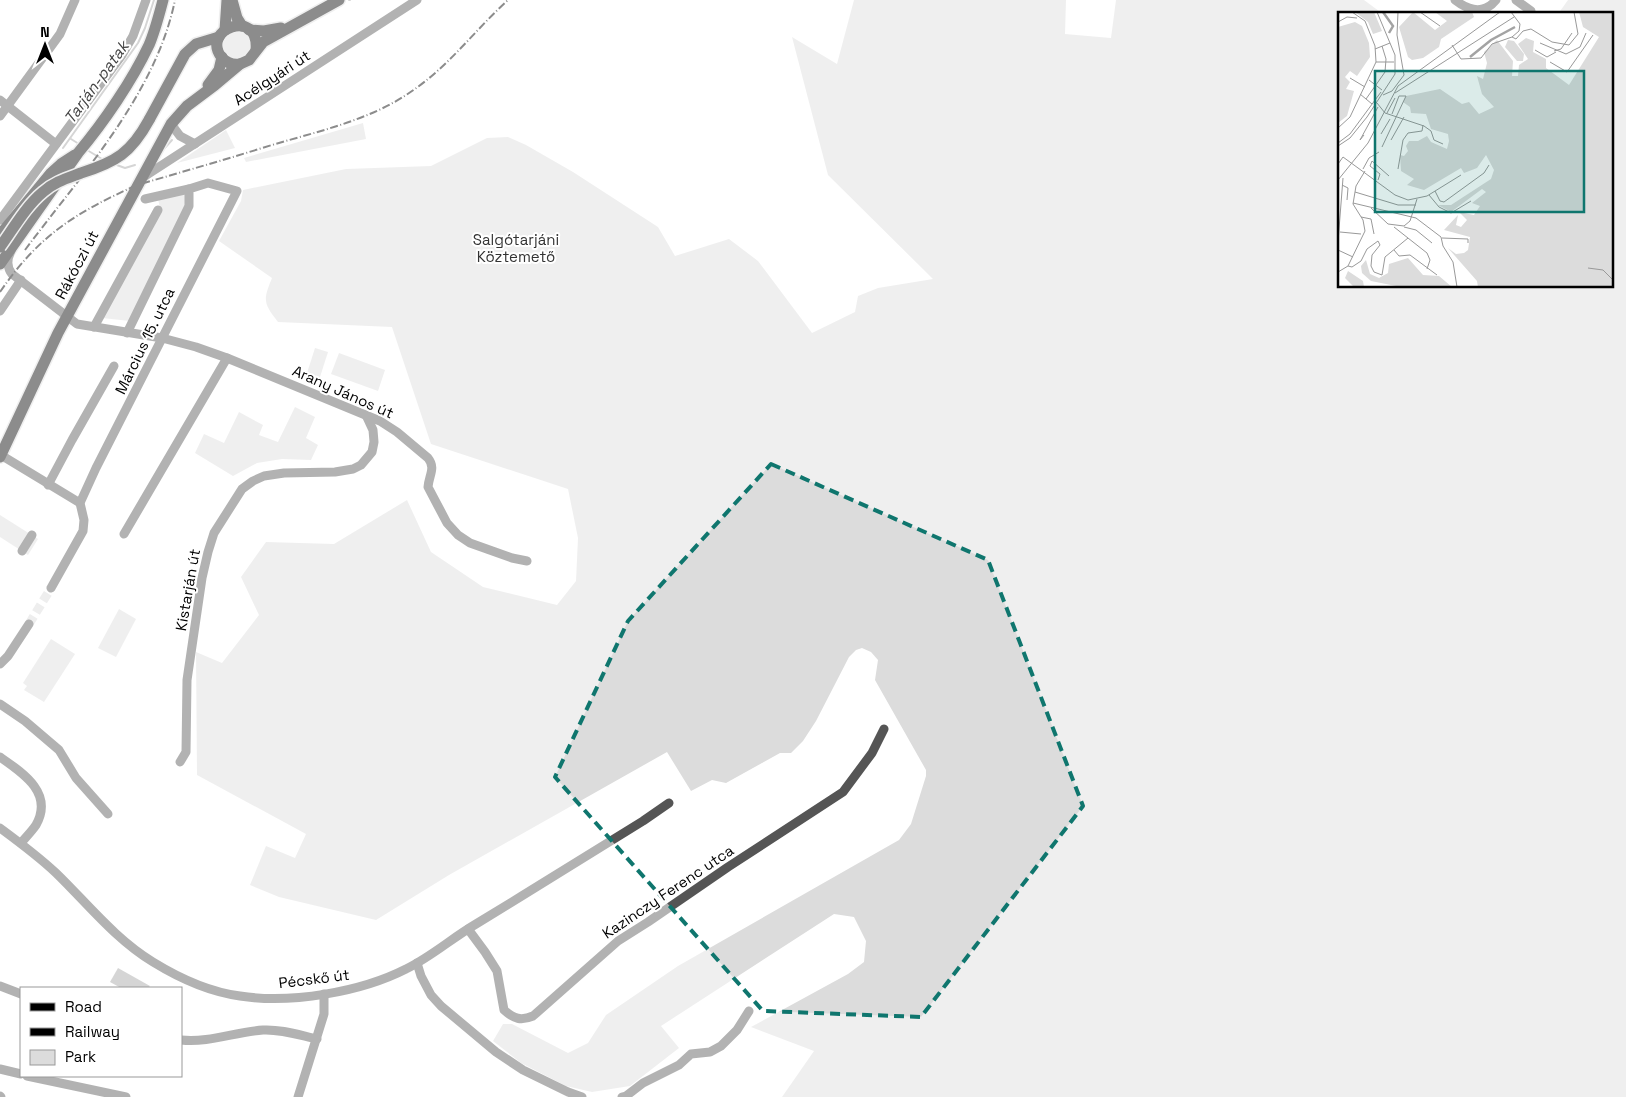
<svg xmlns="http://www.w3.org/2000/svg" width="1626" height="1097" font-family="'Space Grotesk',sans-serif">
<style>
.green{fill:#dcdcdc}
.water{fill:#a3a3a3}
.lines{fill:none;stroke-linecap:round;stroke-linejoin:round}
.stream{stroke:#a3a3a3;stroke-width:2}
.minor-tunnel{stroke:#d9d9d9;stroke-width:9;stroke-dasharray:9 4.5;stroke-linecap:butt}
.major-casing{stroke:#dbdbdb;stroke-width:14}
.minor{stroke:#555;stroke-width:9}
.major{stroke:#000;stroke-width:11}
.rail{stroke:#000;stroke-width:2;stroke-dasharray:8 2.5 1 2.5;stroke-linecap:butt}
.major-bridge-casing{stroke:#dbdbdb;stroke-width:14;stroke-linecap:butt}
.major-bridge{stroke:#000;stroke-width:11}
.marked{fill:none;stroke:#0f766e;stroke-width:4;stroke-dasharray:10 6;stroke-linejoin:round}
.labels{text-anchor:middle;stroke-width:4;stroke-linejoin:round;paint-order:stroke}
.street-label{font-size:15px;fill:#000;stroke:#fff}
.park-label{font-size:15px;fill:#333;stroke:#fff}
.water-label{font-size:16px;font-style:italic;fill:#444;stroke:#fff}
.inset-river{fill:none;stroke:#a3a3a3;stroke-width:2.5}
.inset-road{fill:none;stroke:#999;stroke-width:1}
.view{fill:#0f766e;fill-opacity:0.15;stroke:#0f766e;stroke-width:2.5}
.inset-edge{fill:none;stroke:#000;stroke-width:2.5}
</style>
<rect width="100%" height="100%" fill="#fff"/>
<!-- green -->
<g class="green">
<path d="M854,0h212l-1,34 46,4 5,-38h248l19,14h-43v272h272v-272h-54l10,-14h58v1097h-844l32,-46 -63,-24 97,-53 16,-12 2,-21 -12,-24 -20,-3 -173,112 18,22 -49,38 -38,6 -26,-6 -45,-23 -28,-22 10,-17h9l56,29 20,-10 18,-28 72,-49 221,-126 12,-16 15,-48v-6l-51,-90 3,-20 -7,-8 -9,-4 -6,2 -7,7 -33,64 -13,20 -12,12h-11l-54,30 -14,-3 -21,11 -24,-39 -218,123 -73,45 -97,-23 -29,-12 16,-39 29,12 11,-24 -109,-59 -1,-123 26,11 37,-48 -18,-38 25,-35 68,2 73,-44 24,52 52,35 74,18 19,-24 2,-43 -10,-49 -137,-45 -39,-117 -114,-5c-15,-19 -15,-22 -6,-44l-53,-37 22,-40 2,-11 103,-21 85,-3 56,-28 21,-1 18,8 47,27 85,55 17,29 54,-17 29,22 54,72 43,-21 3,-16 20,-8 55,-9 -105,-104 -36,-138 45,27z"/>
<path d="M234,25l21,12 -6,23h-24l-6,-23z"/>
<path d="M363,123l3,16 -120,23 -2,-4z"/>
<path d="M226,130l9,18 -58,15z"/>
<path d="M185,194l2,8 -57,119 -28,-3 58,-110 -2,-9z"/>
<path d="M315,348l13,4 -8,25 -13,-4z"/>
<path d="M339,353l46,17 -7,21 -47,-17z"/>
<path d="M295,407l20,10 -9,21 12,7 -7,15 -29,-1 -25,4 -24,13 -38,-23 9,-19 20,9 15,-31 24,13 -4,10 19,7z"/>
<path d="M0,515l38,24 -10,16 -28,-18z"/>
<path d="M119,609l17,10 -20,38 -18,-9z"/>
<path d="M51,639l24,15 -31,48 -20,-12 3,-4 -4,-3z"/>
</g>
<!-- water -->
<path class="water" d="M118,968l32,18 -2,2h-27l-11,-6z"/>
<g class="lines">
<!-- stream -->
<g class="stream">
<path d="M349,0h1"/>
<path d="M71,139l8,5"/>
<path d="M63,148l75,-105 7,-15 9,-28"/>
<path d="M87,150l15,9"/>
<path d="M163,150l9,-10"/>
<path d="M114,164l11,4 10,-3"/>
</g>
<!-- minor-tunnel -->
<path class="minor-tunnel" d="M29,624l22,-36"/>
<!-- major casing -->
<g class="major-casing">
<g id="major">
<path d="M232,0l5,18 5,8"/>
<path d="M225,30l2,-30"/>
<path d="M249,30l15,1 17,-3"/>
<path d="M240,64c-6,1 -13,-1 -18,-6 -23,-29 38,-51 34,-8"/>
<path d="M208,85l11,-15 3,-13"/>
<path d="M149,120l36,-66 11,-10 23,-7"/>
<path d="M0,235l51,-62 10,-9 14,-9"/>
<path d="M0,264l78,-111c26,-31 54,-72 71,-108 6,-14 10,-30 14,-45"/>
<path d="M0,457l58,-124 113,-209 16,-18 28,-21 25,-21 9,-4 14,-18 76,-42"/>
</g>
</g>
<!-- minor -->
<g class="minor">
<path d="M1455,0c14,11 29,15 41,0"/>
<path d="M1516,0l15,11"/>
<path d="M0,100l56,44"/>
<path d="M0,116l60,-82 15,-34"/>
<path d="M171,124l9,12 15,8"/>
<path d="M142,178l275,-178"/>
<path d="M145,199l44,-10"/>
<path d="M0,220l122,-165 11,-19 13,-36"/>
<path d="M11,251c-4,8 -4,17 1,23l65,50 85,14 34,9 31,11 153,63 17,11 31,26c8,10 1,17 0,29l19,36 11,12 12,8 42,15 15,3"/>
<path d="M0,311l21,-31"/>
<path d="M94,327l64,-117"/>
<path d="M1,455l79,48"/>
<path d="M48,485l24,-45 42,-74"/>
<path d="M124,534l103,-176"/>
<path d="M22,551l10,-16"/>
<path d="M51,588l32,-57 1,-11 -4,-17 16,-35 141,-277 -29,-8 -19,6v17l-62,127"/>
<path d="M0,664l8,-8 21,-32"/>
<path d="M0,704l25,17 34,29 17,28 32,36"/>
<path d="M0,757c23,16 54,36 36,68 -4,6 -10,12 -15,18"/>
<path d="M180,762l6,-10 1,-72 15,-102 6,-26 6,-19 28,-44 11,-8 11,-5 20,-3 51,-1 18,-3 8,-4 11,-13 2,-10 -1,-12 -7,-15"/>
<path d="M0,828c19,14 38,28 56,45 31,30 59,66 97,89 26,16 57,30 87,34 51,8 121,-4 166,-27 25,-12 46,-31 70,-45 56,-34 112,-69 167,-103l26,-18"/>
<path d="M468,929l17,23 12,19 7,39c10,9 17,11 29,6l85,-75 30,-19 80,-55 115,-75 29,-39 12,-24"/>
<path d="M417,963l4,13 10,19 10,11 55,46 27,18 45,22 14,5"/>
<path d="M0,986l21,8"/>
<path d="M181,1040c28,3 54,-8 82,-10 18,-1 36,5 54,9"/>
<path d="M0,1069l21,5"/>
<path d="M27,1076l99,21"/>
<path d="M0,1096l1,1"/>
<path d="M298,1097l26,-83v-20"/>
<path d="M622,1097l4,-1 17,-13 36,-18 12,-11 19,-2 11,-6 16,-16 12,-19"/>
</g>
<!-- major -->
<use href="#major" class="major"/>
<!-- rail -->
<g class="rail">
<path d="M25,250c56,-75 131,-156 150,-250"/>
<path d="M0,292c39,-57 75,-79 137,-107 45,-13 90,-26 135,-40 47,-14 99,-25 140,-54 37,-25 63,-61 96,-91"/>
</g>
<!-- major-bridge casing -->
<g class="major-bridge-casing">
<path id="major-bridge" d="M0,247c13,-18 26,-41 43,-55 11,-10 25,-14 38,-19 35,-11 50,-20 68,-53"/>
</g>
<!-- major-bridge -->
<use href="#major-bridge" class="major-bridge"/>
</g>
<!-- marked area -->
<path d="M0 0H1626V1097H0ZM771,464l217,96 95,246 -162,211 -158,-6 -208,-234 73,-156z" fill="#fff" fill-opacity=".55" fill-rule="evenodd"/>
<path class="marked" d="M771,464l217,96 95,246 -162,211 -158,-6 -208,-234 73,-156z"/>
<g class="labels">
<!-- street labels -->
<g class="street-label">
<text transform="translate(272 78) rotate(-33)" y="5">Acélgyári út</text>
<text transform="translate(77 265) rotate(-62)" y="5">Rákóczi út</text>
<text transform="translate(145 341) rotate(-64)" y="5">Március 15. utca</text>
<text transform="translate(343 392) rotate(24)" y="5">Arany János út</text>
<text transform="translate(188 590) rotate(-80)" y="5">Kistarján út</text>
<text transform="translate(668 892) rotate(-34)" y="5">Kazinczy Ferenc utca</text>
<text transform="translate(314 979) rotate(-7)" y="5">Pécskő út</text>
</g>
<!-- park labels -->
<g class="park-label">
<text x="516" y="245">Salgótarjáni<tspan x="516" dy="17">Köztemető</tspan></text>
</g>
<!-- water labels -->
<g class="water-label">
<text transform="translate(96 82) rotate(-54)" y="6">Tarján-patak</text>
</g>
</g>
<!-- overview -->
<g transform="translate(1338 12)">
<rect width="275" height="275" fill="#fff"/>
<path d="M17,0h19l8,19 -9,3 -5,-12zM75,0l22,18 12,-9 -12,-9h37l2,5 -33,22 -2,8 -16,11 -11,2 -4,-3 -9,-30zM241,0h34v275h-135l-1,-6 -29,-33 8,6 8,-1 4,-3 2,-13 -26,-7 14,-15 -2,10 5,2 6,-7 -8,-8 15,3 6,-9 -8,-3 14,-11 -4,-3 -31,23 -13,-7h13l40,-26 3,-9 -8,-15 -9,13 -13,5 -3,-5 -37,22 -17,-5 7,-6 -13,-8 -1,-16 4,1 4,-5 -2,-5 3,-5h9l9,-5 4,6 16,7 2,-8 -1,-7 -17,-5 -5,-15 -15,-1 -1,-6 -7,-5 3,-6 34,-7 22,15 7,-2 10,12 15,-7 -12,-13 -5,-18 6,3 4,-16 -3,-11 13,-12 16,21 -1,15h6l1,-11 9,-6 -10,-15 8,-6 8,3 -1,11 13,7v9l23,17 30,-48 -16,-10zM17,10l7,4 7,17 1,14 -13,19 -7,-5 -5,6 5,5 -4,7 8,2 -7,25 -9,7v-96zM170,28l6,1 10,13 -1,7h-6l-12,-14zM70,246l15,17 16,1 13,11 -56,-1 -25,-5 -9,-8 -1,-7 5,-6 4,14 9,4 9,-5 1,-9zM10,259l15,10 1,6h-10l-9,-9z" fill="#dcdcdc"/>
<path class="inset-river" d="M45,0l10,14 -4,7M132,45l21,-17 24,-13"/>
<path class="inset-road" d="M82,0l20,14M0,10l9,-5 10,1M174,25l4,2 7,-8 8,-2 21,13 17,3 9,-11 -4,-22M202,31l26,11 14,-7 6,-14M114,33l9,14 20,-1 11,-14 20,-7 7,-6 1,-7 -9,-12M37,37l15,-6M197,38l12,7 9,-5M216,39l7,-2 11,-16M38,50h18M212,50l17,10 26,-37M12,66l15,9M31,68l13,10M57,81l119,-76M22,82l12,10M45,83l9,-4 12,-16 -7,-40 1,-23M28,87l19,-27 1,-13 -4,-13M39,91l8,10 39,13 7,5 3,9 9,4M49,101l8,-15M0,116l12,-11 26,-55 -1,-16 -10,-25 -13,-9M43,122l9,-15M26,123l-4,5 18,-33M53,128l13,-23M0,131l12,-9 31,-42M0,134l12,-8 17,-21 28,-43v-19l-18,-43M44,135l24,-51h-7l-7,18M0,152l5,-7 52,38 13,5 19,-4 34,-21M25,157l6,-11 10,-6M60,157l5,-29 5,-7 14,-2 1,-6M0,168l30,-37 30,-57 102,-74M40,168l2,-6 -10,-8 2,-5 17,15M4,173l6,3 -1,12M97,179l5,10 4,1 40,-29 5,-8M17,180l43,13h18M91,183l10,12 12,6 20,-12M15,191l63,15 25,19 2,9 10,16 4,25M33,196l17,16 16,2 6,-5 7,-22M23,205l10,2 3,15M56,215l33,26 3,7 -3,9M66,215l12,3 16,13M2,220l21,2M104,226l26,1v4M0,230l5,-64M0,238l15,7M56,238l5,6 11,-1 27,20M10,254l4,1 9,-6 6,-12 11,-8 2,4 -8,10 -1,11 3,6 8,3 3,-18 23,-19M250,256l15,2 10,10M0,260l10,-6 17,-35 -2,-11 -10,-16 3,-18 9,-15"/>
<path class="view" d="M37,59h209v141h-209z"/>
<rect width="275" height="275" class="inset-edge"/>
</g>
<!-- legend -->
<rect x="20" y="987" width="162" height="90" fill="#ffffff" stroke="#999999"/>
<rect x="30" y="1003" width="25" height="8" fill="#000000" stroke="#999999"/>
<text x="65" y="1012" font-size="15" fill="#000000">Road</text>
<rect x="30" y="1028" width="25" height="8" fill="#000000" stroke="#999999"/>
<text x="65" y="1037" font-size="15" fill="#000000">Railway</text>
<rect x="30" y="1050" width="25" height="15" fill="#dcdcdc" stroke="#999999"/>
<text x="65" y="1062" font-size="15" fill="#000000">Park</text>
<!-- north arrow -->
<g transform="translate(45 45)" stroke="#ffffff" stroke-width="4" paint-order="stroke">
<path d="M0-4L9 19L0 12L-9 19Z" fill="#000000"/>
<text y="-8" font-size="14" font-weight="bold" text-anchor="middle" fill="#000000">N</text>
</g>
</svg>
